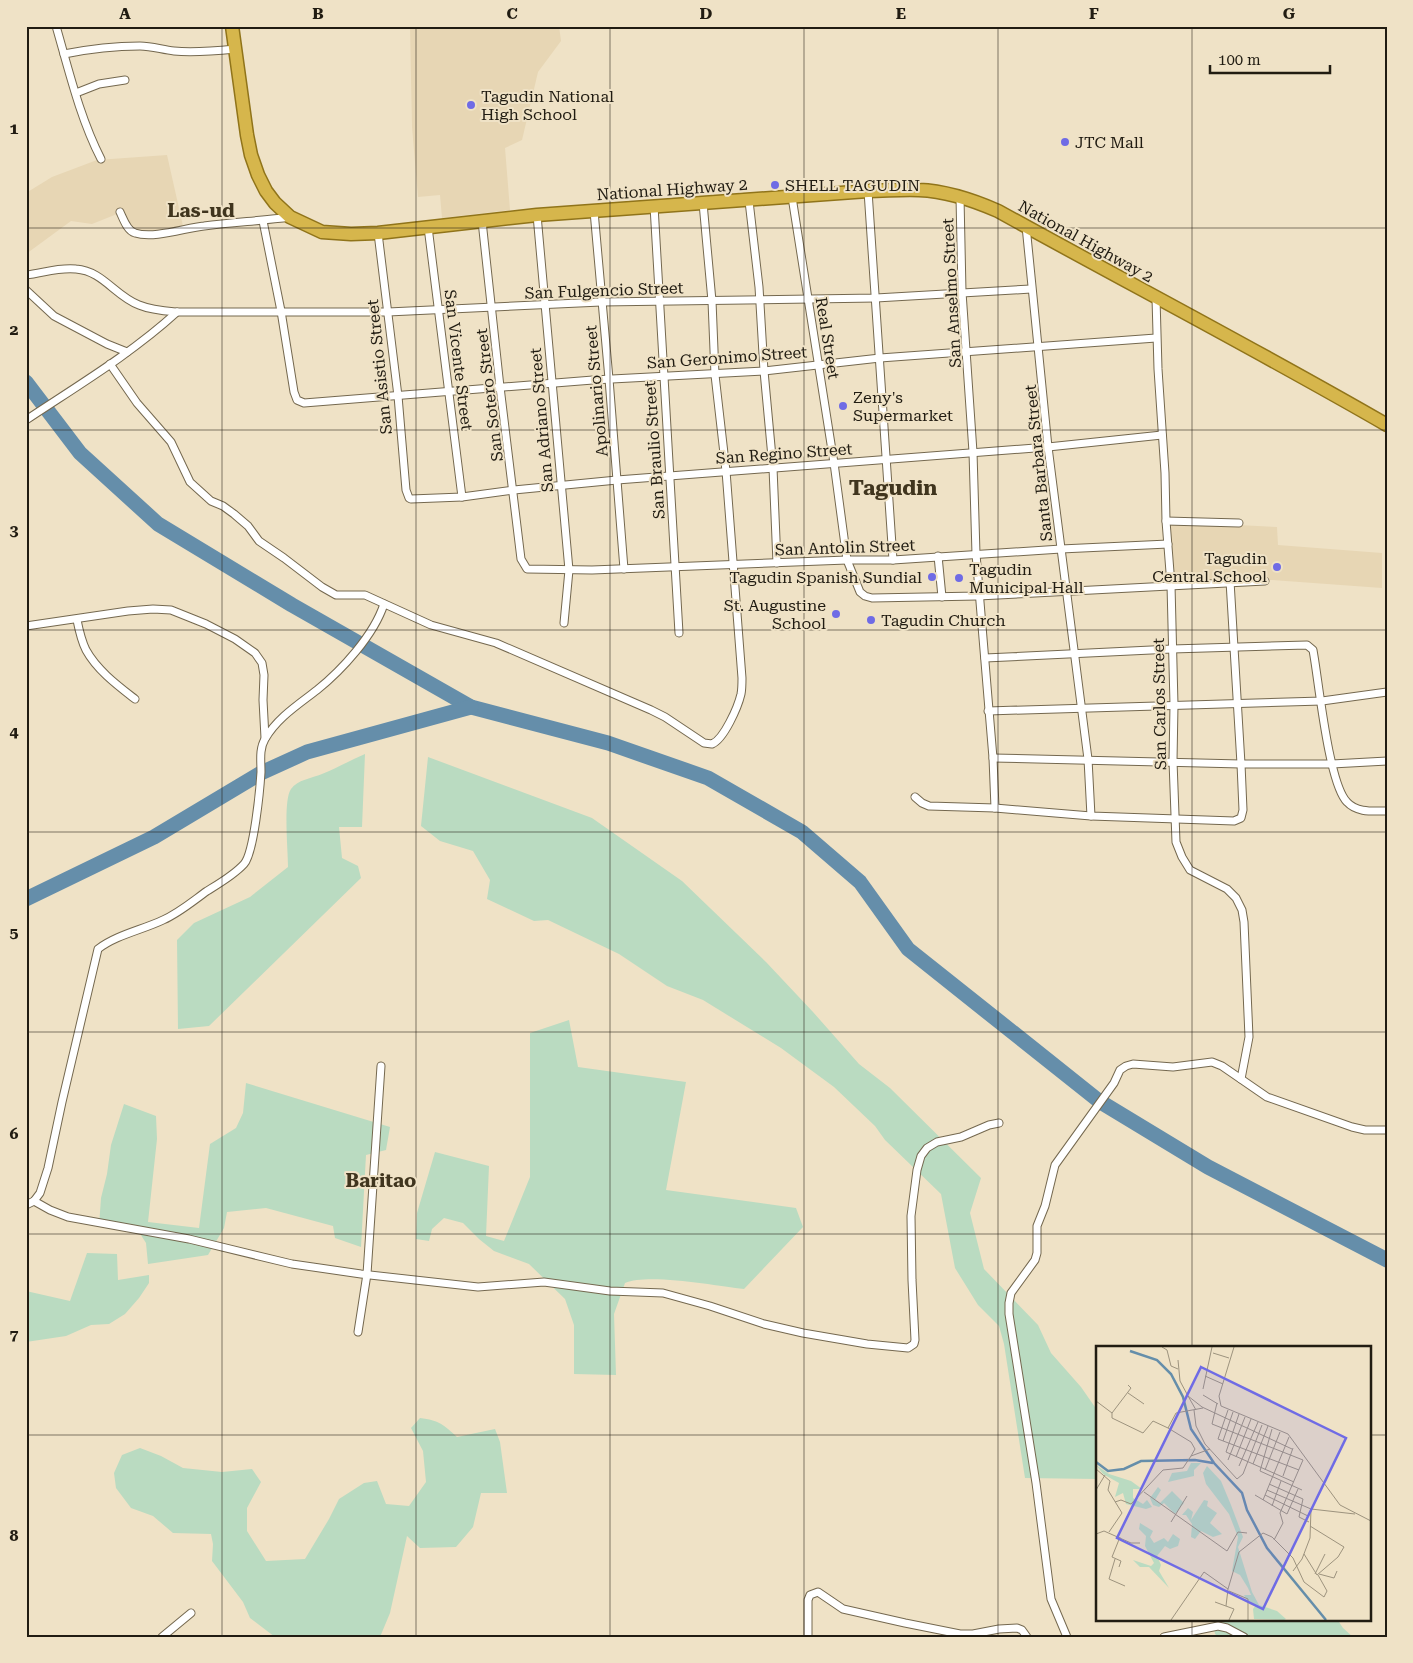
<svg xmlns="http://www.w3.org/2000/svg" width="1413" height="1663" font-family="'Roboto Serif',serif">
<style>
.built{fill:#e7d6b4}
.green{fill:#badbc1}
.lines{fill:none;stroke-linecap:round;stroke-linejoin:round}
.river{stroke:#658eaa;stroke-width:15}
.minor-casing{stroke:#74684f;stroke-width:9}
.trunk-casing{stroke:#90741a;stroke-width:15}
.minor{stroke:#fff;stroke-width:7}
.trunk{stroke:#d6b64c;stroke-width:12}
.grid{fill:none;stroke:#211c12;stroke-width:1;stroke-opacity:0.55}
.poi-dot{fill:#6f6be5;stroke:#efe2c6;stroke-width:2}
.labels{text-anchor:middle;stroke-width:4;stroke-linejoin:round;paint-order:stroke}
.poi-label{font-size:16px;fill:#211c12;stroke:#efe2c6;text-anchor:start}
.street-label{font-size:16px;fill:#211c12;stroke:#efe2c6}
.quarter-label{font-size:19px;font-weight:bold;fill:#40351e;stroke:#efe2c6}
.district-label{font-size:21px;font-weight:bold;fill:#40351e;stroke:#efe2c6}
.inset-river{fill:none;stroke:#658eaa;stroke-width:2.5}
.inset-road{fill:none;stroke:#9d937e;stroke-width:1}
.view{fill:#6f6be5;fill-opacity:0.15;stroke:#6f6be5;stroke-width:2.5}
.inset-edge{fill:none;stroke:#211c12;stroke-width:2.5}
.neatline{fill:none;stroke:#211c12;stroke-width:2}
.grid-label{font-size:16px;text-anchor:middle;font-weight:bold;fill:#211c12}
</style>
<rect width="100%" height="100%" fill="#efe2c6"/>
<!-- built -->
<g class="built">
<path d="M410,26h149l2,15 -23,31 -16,68 -17,8 5,62 -68,8 -2,-23 -22,2 -6,-70z"/>
<path d="M167,155l16,71 -25,6 -26,-1 -10,-19 -30,12 -21,-3 -45,33v-61l26,-16 45,-17z"/>
<path d="M1199,523l78,4 1,18 104,8v35l-110,-8 -99,1 -3,-56z"/>
</g>
<!-- green -->
<g class="green">
<path d="M365,754l-3,73h-23l3,31 16,8 3,12 -152,148 -31,3 -1,-89 17,-17 56,-26 38,-30c0,-17 -5,-67 3,-78 6,-9 21,-11 31,-15 15,-6 29,-14 43,-20z"/>
<path d="M428,757l164,61 90,63 84,81 47,50 46,52 31,24 91,90 -11,35 14,56 54,56 13,28 30,34 16,23v69l-72,-1 -21,-134 -5,-18 -21,-21 -23,-37 -14,-74 -56,-54 -10,-14 -41,-39 -53,-39 -78,-48 -36,-14 -48,-32 -71,-34 -14,1 -47,-22 3,-19 -17,-29 -33,-10 -19,-15z"/>
<path d="M569,1020l9,47 108,15 -20,108 130,18 7,19 -59,62c-28,-3 -95,-16 -119,-6l-11,31 2,61 -42,-1v-49l-9,-26 -36,-35 -35,-13 -15,-12 -16,-16 -19,-5 -12,11 -3,12 -13,-2 1,-26 18,-61 54,14 -3,70 18,5 26,-64v-144z"/>
<path d="M246,1083l144,44 -4,23 -20,5 -5,92 -26,-9 -2,-12 -67,-18 -39,4 -3,16 -16,27 -60,9 -2,-21 -7,-11 -40,-6 2,-28 6,-24 4,-29 13,-41 32,12 1,23 -9,83 51,6 11,-84 26,-16 7,-15z"/>
<path d="M87,1253l30,1 1,26 31,-5v8l-10,15 -14,16 -16,10 -18,1 -25,11 -40,6v-51l44,10z"/>
<path d="M420,1418c19,2 24,7 37,19l38,-8 5,13 7,51h-26l-8,34 -17,20 -36,1 -13,-12 -17,77 -10,24h-105l-25,-19 -7,-16 -31,-41 1,-17 -2,-10 -38,-1 -20,-17 -22,-8 -15,-20 -2,-15 8,-18 18,-7 21,8 22,12 39,4 30,-3 9,13 -14,26v23l19,30 39,-2 24,-40 10,-20 25,-16 13,-2 9,23 23,2 17,-24 -3,-31 -12,-23z"/>
<path d="M1219,1619h118l6,9 10,9h-134l-4,-3 -2,-13z"/>
</g>
<g class="lines">
<!-- river -->
<g class="river">
<path d="M26,382l54,71 78,71 134,81 179,102 137,36 100,35 94,54 58,50 48,67 191,152 109,66 179,93"/>
<path d="M26,899l128,-62 107,-64 46,-21 164,-45"/>
</g>
<!-- minor casing -->
<g class="minor-casing">
<g id="minor">
<path d="M56,26c13,45 24,92 45,133"/>
<path d="M64,54c25,-5 51,-8 76,-8 12,0 23,4 34,5 20,2 41,0 61,-2"/>
<path d="M76,93l23,-9 26,-4"/>
<path d="M868,191l25,369"/>
<path d="M792,197l42,266 13,97 13,32 5,4 7,2 106,-2 287,-15"/>
<path d="M960,197l2,95 11,160 3,102 17,204 2,50"/>
<path d="M749,201l10,86 5,84 9,97 4,95"/>
<path d="M654,206l25,427"/>
<path d="M594,211l15,168 15,190"/>
<path d="M120,212c3,6 7,19 15,21 19,6 50,-5 69,-7 29,-4 57,-5 86,-9"/>
<path d="M537,215l32,355 -5,53"/>
<path d="M263,221l18,90 13,81 3,8 7,3 289,-23 171,-9 116,-13 276,-20"/>
<path d="M482,221l18,166 21,172 6,10 65,1 255,-10h46l168,-11 107,-5"/>
<path d="M1026,226l22,221 40,312 3,57"/>
<path d="M428,227l34,270"/>
<path d="M378,233l20,163 8,94 3,8 2,1 51,-2 52,-7 103,-10 431,-33 114,-12"/>
<path d="M26,275c17,-2 33,-8 50,-6 27,2 39,27 63,36 12,5 26,6 38,7h211l213,-10 275,-4 155,-9"/>
<path d="M26,290l28,26 53,28 20,8"/>
<path d="M1156,298l2,71 7,104 1,48 5,64 3,120 -1,56 3,81 6,15 8,13 37,19 9,9 6,12 2,12 5,115 -8,42"/>
<path d="M110,364l27,39 34,39 19,40 21,19 12,5 11,8 14,12 11,15 25,17 38,29 14,8h29l66,30 65,18 155,67 14,7 39,26 8,1c12,-5 26,-37 29,-50 1,-5 1,-11 1,-16l-16,-207 -11,-96 -3,-74 -9,-98"/>
<path d="M26,420c51,-34 105,-66 151,-108"/>
<path d="M1166,521l73,2"/>
<path d="M938,556l4,41"/>
<path d="M77,620c2,10 4,20 9,30 11,20 31,35 49,49"/>
<path d="M26,626l102,-15 25,-2 18,1 35,14 29,15 20,14 7,10 2,12 -1,25 2,38"/>
<path d="M985,658l187,-9 135,-4 6,5 1,6c5,29 15,128 33,146 10,11 26,9 40,9"/>
<path d="M988,711l334,-10 65,-9"/>
<path d="M993,758l248,6h91l55,-3"/>
<path d="M915,797l7,6 7,3 66,2 96,8 143,5 7,-3 2,-8 -2,-46 -11,-183"/>
<path d="M34,1201l16,9 18,7 121,22 103,25 69,10 117,13 66,-5 66,9 53,2 47,13 54,18 39,9 64,11 41,4 6,-4 1,-4 -3,-60 -1,-64 6,-46 4,-14 6,-8 10,-6 24,-5 28,-12 10,-2"/>
<path d="M26,1205l8,-4 6,-8 8,-25 14,-66 36,-153c18,-14 44,-19 65,-29 16,-7 30,-19 44,-29 13,-8 27,-16 37,-27 10,-11 16,-75 17,-92 0,-11 -2,-23 4,-33 12,-21 34,-35 52,-49 25,-20 57,-55 67,-86"/>
<path d="M358,1332l9,-58 14,-208"/>
<path d="M162,1637l29,-24"/>
<path d="M808,1637v-37l2,-5 8,-3 25,17 62,14 55,11h13l26,-5 18,-1 5,2 5,7"/>
<path d="M1067,1637l-16,-38 -15,-116 -27,-169v-11l2,-10 24,-33 2,-7v-27l8,-20 10,-41 59,-82 6,-13 6,-4 7,-2 40,3 39,-5 10,4 45,31 85,30 13,3h22"/>
<path d="M1164,1637l54,-11 9,2 17,9"/>
</g>
</g>
<!-- trunk casing -->
<g class="trunk-casing">
<path id="trunk" d="M232,26l15,109 4,20 7,20 8,16 9,12 15,14 32,15 29,2 27,-1 159,-18 331,-24c17,0 35,-2 51,-1 28,1 54,10 79,21 130,72 261,140 389,214"/>
</g>
<!-- minor -->
<use href="#minor" class="minor"/>
<!-- trunk -->
<use href="#trunk" class="trunk"/>
</g>
<!-- grid -->
<path class="grid" d="M222,26v1611M416,26v1611M610,26v1611M804,26v1611M998,26v1611M1192,26v1321M26,228h1361M26,430h1361M26,630h1361M26,832h1361M26,1032h1361M26,1234h1361M26,1435h1071M1369,1435h18M1192,1619v18"/>
<!-- markers -->
<g class="poi-dot">
<circle cx="471" cy="105" r="5"/>
<circle cx="1065" cy="142" r="5"/>
<circle cx="775" cy="185" r="5"/>
<circle cx="843" cy="406" r="5"/>
<circle cx="1277" cy="567" r="5"/>
<circle cx="932" cy="577" r="5"/>
<circle cx="959" cy="578" r="5"/>
<circle cx="836" cy="614" r="5"/>
<circle cx="871" cy="620" r="5"/>
</g>
<g class="labels">
<!-- poi labels -->
<g class="poi-label">
<text x="481" y="102">Tagudin National<tspan x="481" dy="18">High School</tspan></text>
<text x="1075" y="148">JTC Mall</text>
<text x="785" y="191">SHELL TAGUDIN</text>
<text x="853" y="403">Zeny's<tspan x="853" dy="18">Supermarket</tspan></text>
<text x="1267" y="564" text-anchor="end">Tagudin<tspan x="1267" dy="18">Central School</tspan></text>
<text x="969" y="575">Tagudin<tspan x="969" dy="18">Municipal Hall</tspan></text>
<text x="922" y="583" text-anchor="end">Tagudin Spanish Sundial</text>
<text x="826" y="611" text-anchor="end">St. Augustine<tspan x="826" dy="18">School</tspan></text>
<text x="881" y="626">Tagudin Church</text>
</g>
<!-- street labels -->
<g class="street-label">
<text transform="translate(672 189) rotate(-4)" y="6">National Highway 2</text>
<text transform="translate(1086 241) rotate(29)" y="6">National Highway 2</text>
<text transform="translate(604 290) rotate(-2)" y="6">San Fulgencio Street</text>
<text transform="translate(951 293) rotate(-93)" y="6">San Anselmo Street</text>
<text transform="translate(828 338) rotate(81)" y="6">Real Street</text>
<text transform="translate(727 357) rotate(-4)" y="6">San Geronimo Street</text>
<text transform="translate(459 360) rotate(83)" y="6">San Vicente Street</text>
<text transform="translate(379 367) rotate(-96)" y="6">San Asistio Street</text>
<text transform="translate(596 391) rotate(-95)" y="6">Apolinario Street</text>
<text transform="translate(489 395) rotate(-97)" y="6">San Sotero Street</text>
<text transform="translate(541 420) rotate(-95)" y="6">San Adriano Street</text>
<text transform="translate(654 450) rotate(-94)" y="6">San Braulio Street</text>
<text transform="translate(784 453) rotate(-4)" y="6">San Regino Street</text>
<text transform="translate(1038 463) rotate(-96)" y="6">Santa Barbara Street</text>
<text transform="translate(845 547) rotate(-2)" y="6">San Antolin Street</text>
<text transform="translate(1159 704) rotate(-91)" y="6">San Carlos Street</text>
</g>
<!-- quarter labels -->
<g class="quarter-label">
<text x="201" y="217">Las-ud</text>
<text x="381" y="1187">Baritao</text>
</g>
<!-- district labels -->
<g class="district-label">
<text x="893" y="495">Tagudin</text>
</g>
</g>
<!-- overview -->
<g transform="translate(1096 1346)">
<rect width="275" height="275" fill="#efe2c6"/>
<path d="M95,117h10l-7,7v6l-26,6 4,-9 15,-2zM0,119l13,9 22,7 11,8h-9v9l10,6 4,-4 5,7 -6,2 -20,-5 -3,-11 -8,4 4,-14 -16,-9zM111,120l14,15 10,24 12,32 -5,10 14,45 7,13 18,6 9,8 -2,1 -30,-1 -1,-10 3,-4 -10,-6 -2,-4h7l-3,-7 -8,-13 -8,-4 6,-34 -9,-23 -23,-30 -3,-11zM62,141l3,3 -6,10 5,3 12,-12 12,12 -9,11 -11,-11 -5,4 -6,-2 -3,-7zM108,154l4,1 -1,5 10,7 -7,10 12,11 -9,3 -12,-6 -6,8 -4,-2 1,-13 -6,-9h-4l6,-7 5,4 -2,8zM44,177l13,8 -3,6 4,6 10,-5 4,4 5,-8 7,5 -2,7 -8,3 -5,-3 -8,10 4,9 -2,6 10,17 -20,-21h-9l-7,-7 18,6 3,-3 -9,-17 1,-10 -7,-7z" fill="#badbc1"/>
<path class="inset-river" d="M34,5l27,9 14,14 12,23 8,32 23,34 28,30 5,17 20,38 59,72M0,116l12,9 16,-2 17,-8 54,-1 18,3"/>
<path class="inset-road" d="M66,1l5,3 4,16 7,3M138,1l-15,49 2,10 67,28 52,71 31,16M117,7l16,5M82,14l2,21 8,15 14,11 90,42M109,30l18,8M107,43l9,-42M32,47l16,11M107,49l15,9M92,50l8,14M0,55l16,12v5l31,15 10,-12 15,7 8,-15 27,-5M121,57l-5,21 91,36M98,64l2,16 9,18 32,35 6,-5 19,-49M132,64l-10,29 81,31M16,67l19,-25 -3,-3M143,68l-13,38 68,30M72,82l23,14 4,7 -4,7M176,83l-12,42 42,19M127,95l10,-29M140,111l15,-38M132,114l17,-43M157,118l15,-38M143,120l19,-44M0,123l14,12 -2,9 14,23 -13,19M169,124l15,-38M187,130l10,-28M173,138l34,15 -4,18 10,5M0,144l9,-15M171,144l44,19 44,5M48,146l83,59 11,-19 9,1M159,149l32,19 11,-25M169,149l43,21M167,154l26,-63M19,156l6,-2 10,4 32,-34 20,-2 8,-12 19,-7M176,160l9,-25M75,176l16,-26M0,188l8,-3 27,12h9M178,194l9,-17 -3,-10 23,-53M208,208l13,21 21,-18 6,-10 -34,-21M19,213l-6,20 16,7M23,221l2,-6 -9,-4 8,-20M197,225l9,-12 8,-21 1,-29M219,228l10,-20M223,228l15,4 3,-7M132,243l11,-37 24,-19 9,4 21,21 11,24 20,15 3,-6 -9,-16M133,245l19,8v21M119,256l19,7 -5,11M75,274l33,-48 24,17 -2,17"/>
<path class="view" d="M105,21l145,71 -83,171 -146,-71z"/>
<rect width="275" height="275" class="inset-edge"/>
</g>
<!-- border -->
<rect width="1413" height="1663" fill="none" stroke="#efe2c6" stroke-width="55"/>
<!-- scale -->
<path d="M1210 65v8h120v-8" fill="none" stroke="#211c12" stroke-width="2.5"/>
<text x="1218" y="65" font-size="15" fill="#211c12" stroke="#efe2c6" stroke-width="4" paint-order="stroke">100 m</text>
<rect x="28" y="28" width="1358" height="1608" class="neatline"/>
<g class="grid-label">
<text x="125" y="19">A</text>
<text x="318" y="19">B</text>
<text x="512" y="19">C</text>
<text x="706" y="19">D</text>
<text x="901" y="19">E</text>
<text x="1094" y="19">F</text>
<text x="1289" y="19">G</text>
<text x="14" y="134">1</text>
<text x="14" y="335">2</text>
<text x="14" y="536">3</text>
<text x="14" y="737">4</text>
<text x="14" y="938">5</text>
<text x="14" y="1139">6</text>
<text x="14" y="1340">7</text>
<text x="14" y="1541">8</text>
</g>
</svg>
